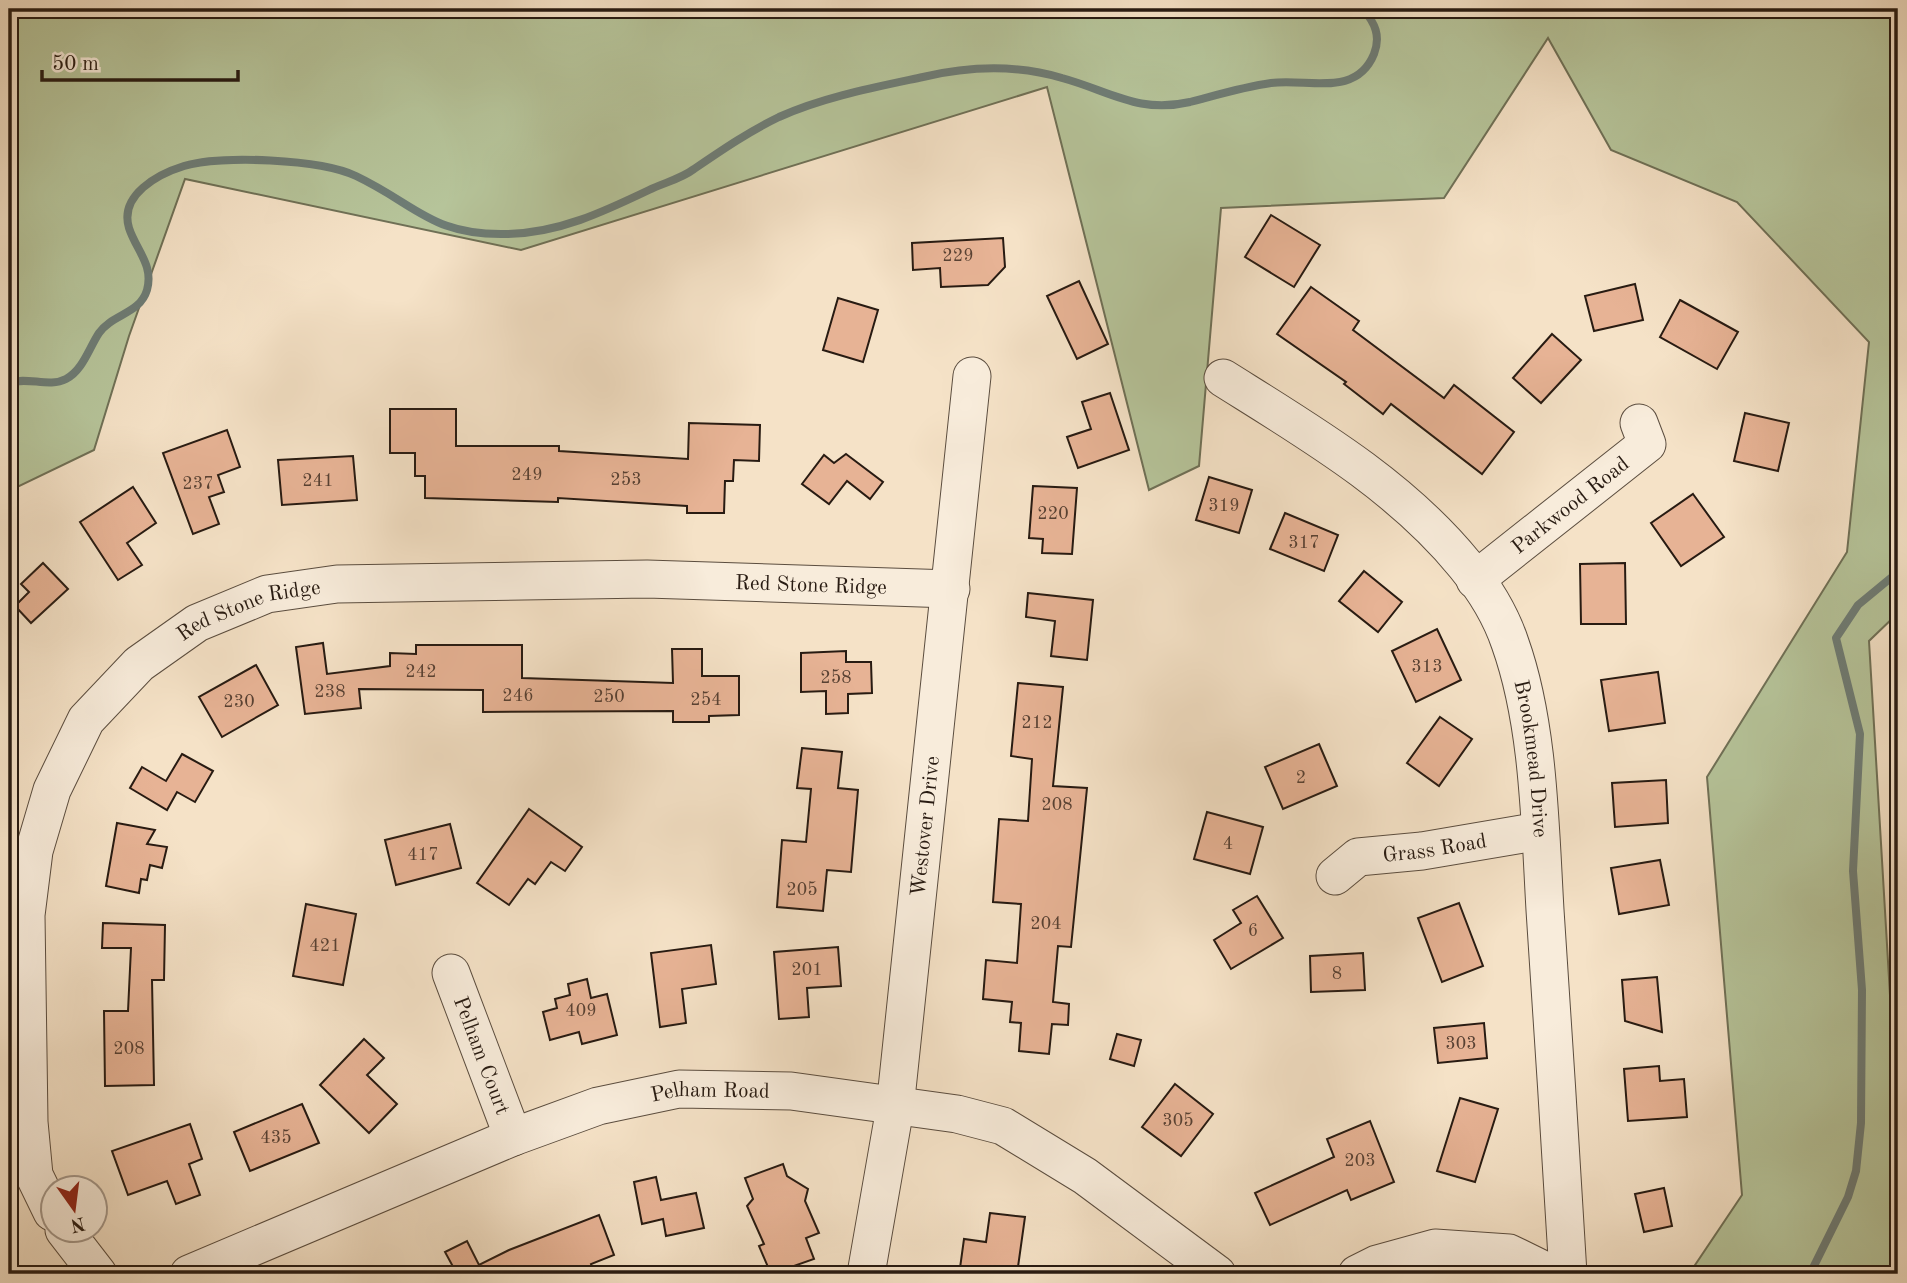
<svg xmlns="http://www.w3.org/2000/svg" width="1907" height="1283" font-family="'Old Standard TT',serif">
<style>
.green{fill:#b6c49a;stroke:#6f7056;stroke-width:2}
.lines{fill:none;stroke-linecap:round;stroke-linejoin:round}
.stream{stroke:#6e7c75;stroke-width:8}
.building{fill:#e7b395;stroke:#281b12;stroke-width:2}
.minor-casing{stroke:#5b4d3f;stroke-width:39}
.minor{stroke:#f8ecdb;stroke-width:37}
.labels{text-anchor:middle;stroke-width:5;stroke-linejoin:round;paint-order:stroke}
.number-label{font-size:18px;fill:#584133}
.street-label{font-size:21px;fill:#281b12;stroke:#f8ecdb}
</style>
<rect width="100%" height="100%" fill="#f5e2c7"/>
<filter id="stains"><feTurbulence type="fractalNoise" baseFrequency=".00286" numOctaves="4"/><feColorMatrix values="0 0 0 0 .2 0 0 0 0 .09 0 0 0 0 .02 0 0 0 .5 -.17"/></filter>
<radialGradient id="worn" r=".72"><stop offset=".6" stop-color="#630" stop-opacity="0"/><stop offset="1" stop-color="#630" stop-opacity=".3"/></radialGradient>
<!-- green -->
<path class="green" d="M9,9h1889v604l-29,28 29,489 -1,144h-208l53,-79 -35,-418 140,-225 22,-210 -132,-140 -126,-52 -63,-112 -104,160 -223,10 -22,258 -50,24 -102,-403 -526,163 -336,-71 -56,157 -35,114 -85,41z"/>
<g class="lines">
<!-- stream -->
<g class="stream">
<path d="M9,383c18,-7 40,5 57,-4 17,-9 23,-31 33,-46 13,-19 41,-19 48,-43 7,-25 -11,-40 -18,-62 -10,-33 29,-54 55,-62 37,-11 136,-7 172,10 61,29 76,60 151,58 52,-1 96,-22 142,-44 14,-7 32,-11 45,-21 28,-19 54,-37 85,-52 44,-20 97,-30 144,-40 47,-11 92,-13 139,1 48,13 76,36 128,24 27,-7 53,-15 81,-19 37,-5 85,15 103,-29 7,-18 1,-31 -11,-45"/>
<path d="M1810,1274l38,-77 8,-26 5,-48 1,-133 -9,-119 7,-137 -24,-96 22,-33 40,-33"/>
</g>
</g>
<!-- building -->
<g class="building">
<path d="M1271,215l49,30 -26,42 -49,-30z"/>
<path d="M1003,238l2,29 -17,18 -47,2 -1,-19 -27,2 -1,-27z"/>
<path d="M1079,281l29,63 -31,15 -30,-63z"/>
<path d="M1635,284l8,36 -49,11 -9,-35z"/>
<path d="M1311,287l48,34 -6,9 91,68 10,-13 60,47 -32,42 -91,-70 -8,10 -39,-30 2,-2 -69,-48z"/>
<path d="M838,298l40,12 -15,52 -40,-12z"/>
<path d="M1680,300l58,32 -21,37 -57,-32z"/>
<path d="M1552,334l29,26 -40,43 -28,-25z"/>
<path d="M1110,393l19,57 -51,18 -11,-31 24,-8 -9,-27z"/>
<path d="M390,409h66v37h103v5l129,8 1,-36 71,2 -1,36 -25,-1 -1,21h-8l-1,32h-37v-7l-129,-8v4l-133,-4v-22h-10v-23h-25z"/>
<path d="M1745,413l44,10 -11,48 -44,-10z"/>
<path d="M227,430l13,37 -22,8 6,17 -15,5 10,27 -26,10 -30,-81z"/>
<path d="M846,454l37,28 -13,17 -23,-18 -18,23 -27,-20 22,-29 10,8z"/>
<path d="M353,456l4,44 -75,5 -4,-45z"/>
<path d="M1209,477l43,13 -13,43 -43,-13z"/>
<path d="M1033,486l44,2 -5,66 -30,-1 1,-14 -14,-1z"/>
<path d="M133,487l23,36 -29,20 15,22 -24,15 -38,-58z"/>
<path d="M1693,494l31,43 -43,29 -30,-43z"/>
<path d="M1285,513l53,22 -14,36 -54,-22z"/>
<path d="M43,563l25,26 -37,34 -16,-17 14,-14 -8,-8z"/>
<path d="M1625,563l1,61h-45l-1,-60z"/>
<path d="M1364,571l38,31 -24,30 -39,-31z"/>
<path d="M1028,593l65,7 -6,60 -36,-4 4,-35 -29,-4z"/>
<path d="M1437,629l24,51 -45,22 -24,-51z"/>
<path d="M323,643l4,31 63,-8v-13l26,1v-9h106v33l151,5 -1,-34h30v27h37v39l-30,1v6h-36v-11l-190,1v-22l-124,-1 2,19 -56,6 -9,-67z"/>
<path d="M846,651v11h25l1,31 -24,1v19l-22,1v-23l-25,1v-39z"/>
<path d="M256,665l22,40 -56,32 -23,-40z"/>
<path d="M1658,672l7,51 -56,8 -8,-51z"/>
<path d="M1018,683l45,4 -10,99 34,2 -16,159 -13,-1 -5,56 16,2 -1,21 -16,-1 -3,30 -30,-3 2,-28 -11,-1 2,-20 -29,-3 3,-39 31,3 4,-59 -28,-2 6,-83 29,2 4,-62 -21,-3z"/>
<path d="M1440,717l32,22 -33,47 -32,-23z"/>
<path d="M1319,744l18,42 -54,23 -18,-42z"/>
<path d="M802,748l40,4 -4,36 20,2 -7,82 -24,-2 -4,41 -46,-4 5,-67 24,2 5,-53 -14,-1z"/>
<path d="M182,754l31,17 -18,31 -18,-10 -10,18 -37,-22 12,-21 24,14z"/>
<path d="M1666,780l2,43 -53,4 -3,-44z"/>
<path d="M529,809l53,38 -17,24 -14,-9 -16,22 -7,-5 -19,26 -32,-22z"/>
<path d="M1207,812l56,15 -13,47 -56,-15z"/>
<path d="M117,823l38,7 -8,14 20,3 -5,21 -12,-3 -3,15 -6,-1 -2,14 -33,-7z"/>
<path d="M450,824l11,44 -65,17 -11,-45z"/>
<path d="M1660,860l9,45 -50,9 -8,-46z"/>
<path d="M1257,896l26,42 -52,31 -17,-29 27,-17 -8,-13z"/>
<path d="M1459,903l24,63 -41,16 -24,-64z"/>
<path d="M306,904l50,10 -13,71 -50,-9z"/>
<path d="M103,923l62,2 -1,55h-12l2,105 -49,1 -1,-75h24l3,-63h-29z"/>
<path d="M711,945l5,39 -34,5 4,34 -26,4 -9,-74z"/>
<path d="M838,947l3,39 -34,2 2,29 -30,2 -5,-67z"/>
<path d="M1363,953l2,37 -54,2 -1,-36z"/>
<path d="M1657,977l5,55 -37,-11 -3,-41z"/>
<path d="M587,979l4,19 16,-4 10,41 -35,9 -3,-12 -29,8 -7,-28 14,-4 -2,-9 15,-4 -2,-11z"/>
<path d="M1484,1023l3,35 -49,5 -4,-35z"/>
<path d="M1117,1034l24,6 -7,26 -24,-7z"/>
<path d="M364,1039l20,19 -17,17 30,29 -28,29 -49,-48z"/>
<path d="M1659,1066l1,15 24,-2 3,38 -59,4 -4,-52z"/>
<path d="M1175,1084l38,30 -32,42 -39,-29z"/>
<path d="M1460,1098l38,11 -23,73 -38,-11z"/>
<path d="M302,1104l17,39 -69,28 -16,-39z"/>
<path d="M1370,1121l24,61 -43,18 -4,-10 -77,35 -15,-32 79,-36 -7,-18z"/>
<path d="M190,1124l12,35 -13,5 11,31 -24,9 -9,-23 -39,14 -16,-44z"/>
<path d="M783,1164l4,12 21,13 -3,12 14,32 -13,5 8,21 -43,15 -12,-28 5,-2 -17,-38 6,-7 -8,-21z"/>
<path d="M656,1177l5,23 35,-7 8,35 -38,8 -3,-17 -21,5 -8,-42z"/>
<path d="M1664,1188l8,38 -28,6 -9,-38z"/>
<path d="M990,1213l35,4 -8,57 -57,-6 4,-29 22,3z"/>
<path d="M599,1215l15,40 -23,9 3,10h-137l-12,-22 22,-11 12,24 30,-15z"/>
</g>
<g class="lines">
<!-- minor casing -->
<g class="minor-casing">
<g id="minor">
<path id="s1" d="M1223,378c86,54 177,107 242,187 18,22 36,51 45,78 29,81 30,182 35,267 8,121 16,243 23,364"/>
<path id="s2" d="M1475,580l172,-136 -8,-21"/>
<path id="s3" d="M1335,876l23,-19 64,-6 118,-20"/>
<path id="s4" d="M451,973l62,164"/>
<path id="s5" d="M52,1212l-18,-37 -5,-53 -3,-207 8,-64 18,-61 34,-70 53,-56 58,-41 70,-29 70,-10 310,-5 304,10"/>
<path d="M64,1230l34,44"/>
<path id="s6" d="M189,1274l324,-137 85,-31 81,-17 112,2 166,23 46,12 82,50 132,98"/>
<path id="s7" d="M866,1274l29,-166 77,-732"/>
<path d="M1357,1274l20,-10 58,-16 74,5 43,21"/>
</g>
</g>
<!-- minor -->
<use href="#minor" class="minor"/>
</g>
<g class="labels">
<!-- number labels -->
<g class="number-label">
<text x="958" y="261">229</text>
<text x="527" y="480">249</text>
<text x="626" y="485">253</text>
<text x="318" y="486">241</text>
<text x="198" y="489">237</text>
<text x="1224" y="511">319</text>
<text x="1053" y="519">220</text>
<text x="1304" y="548">317</text>
<text x="1427" y="672">313</text>
<text x="421" y="677">242</text>
<text x="836" y="683">258</text>
<text x="330" y="697">238</text>
<text x="518" y="701">246</text>
<text x="609" y="702">250</text>
<text x="706" y="705">254</text>
<text x="239" y="707">230</text>
<text x="1037" y="728">212</text>
<text x="1301" y="783">2</text>
<text x="1057" y="810">208</text>
<text x="1228" y="849">4</text>
<text x="423" y="860">417</text>
<text x="802" y="895">205</text>
<text x="1046" y="929">204</text>
<text x="1253" y="936">6</text>
<text x="325" y="951">421</text>
<text x="807" y="975">201</text>
<text x="1337" y="979">8</text>
<text x="581" y="1016">409</text>
<text x="1461" y="1049">303</text>
<text x="129" y="1054">208</text>
<text x="1178" y="1126">305</text>
<text x="276" y="1143">435</text>
<text x="1360" y="1166">203</text>
</g>
<!-- street labels -->
<g class="street-label">
<text dy="7" stroke="none"><textPath href="#s2" startOffset="121">Parkwood Road</textPath></text>
<text dy="7" stroke="none"><textPath href="#s5" startOffset="1276">Red Stone Ridge</textPath></text>
<text dy="7" stroke="none"><textPath href="#s5" startOffset="709">Red Stone Ridge</textPath></text>
<text dy="7" stroke="none"><textPath href="#s1" startOffset="516">Brookmead Drive</textPath></text>
<text dy="7" stroke="none"><textPath href="#s7" startOffset="452">Westover Drive</textPath></text>
<text dy="7" stroke="none"><textPath href="#s3" startOffset="107">Grass Road</textPath></text>
<text dy="7" stroke="none"><textPath href="#s4" startOffset="88">Pelham Court</textPath></text>
<text dy="7" stroke="none"><textPath href="#s6" startOffset="556">Pelham Road</textPath></text>
</g>
</g>
<!-- margin -->
<rect width="1907" height="1283" fill="none" stroke="#f5e2c7" stroke-width="35"/>
<rect x="10" y="10" width="1886" height="1262" fill="none" stroke="#281b12" stroke-width="3.5"/>
<rect x="18" y="18" width="1872" height="1248" fill="none" stroke="#281b12" stroke-width="2"/>
<!-- north arrow -->
<g transform="translate(74 1209) rotate(166)"><circle r="33" fill="#f8ecdb" stroke="#a5988b" stroke-width="2"/>
<path d="M0-5L12 26L0 18L-12 26Z" fill="#8f2418"/>
<text y="-10" font-size="19" font-weight="bold" text-anchor="middle" fill="#281b12">N</text>
</g>
<!-- scale -->
<path d="M42 70v10h196v-10" fill="none" stroke="#281b12" stroke-width="3.5"/>
<text x="52" y="70" font-size="21" fill="#281b12" stroke="#f8ecdb" stroke-width="5" paint-order="stroke">50 m</text>
<rect width="100%" height="100%" filter="url(#stains)"/>
<rect width="100%" height="100%" fill="url(#worn)"/>
</svg>
